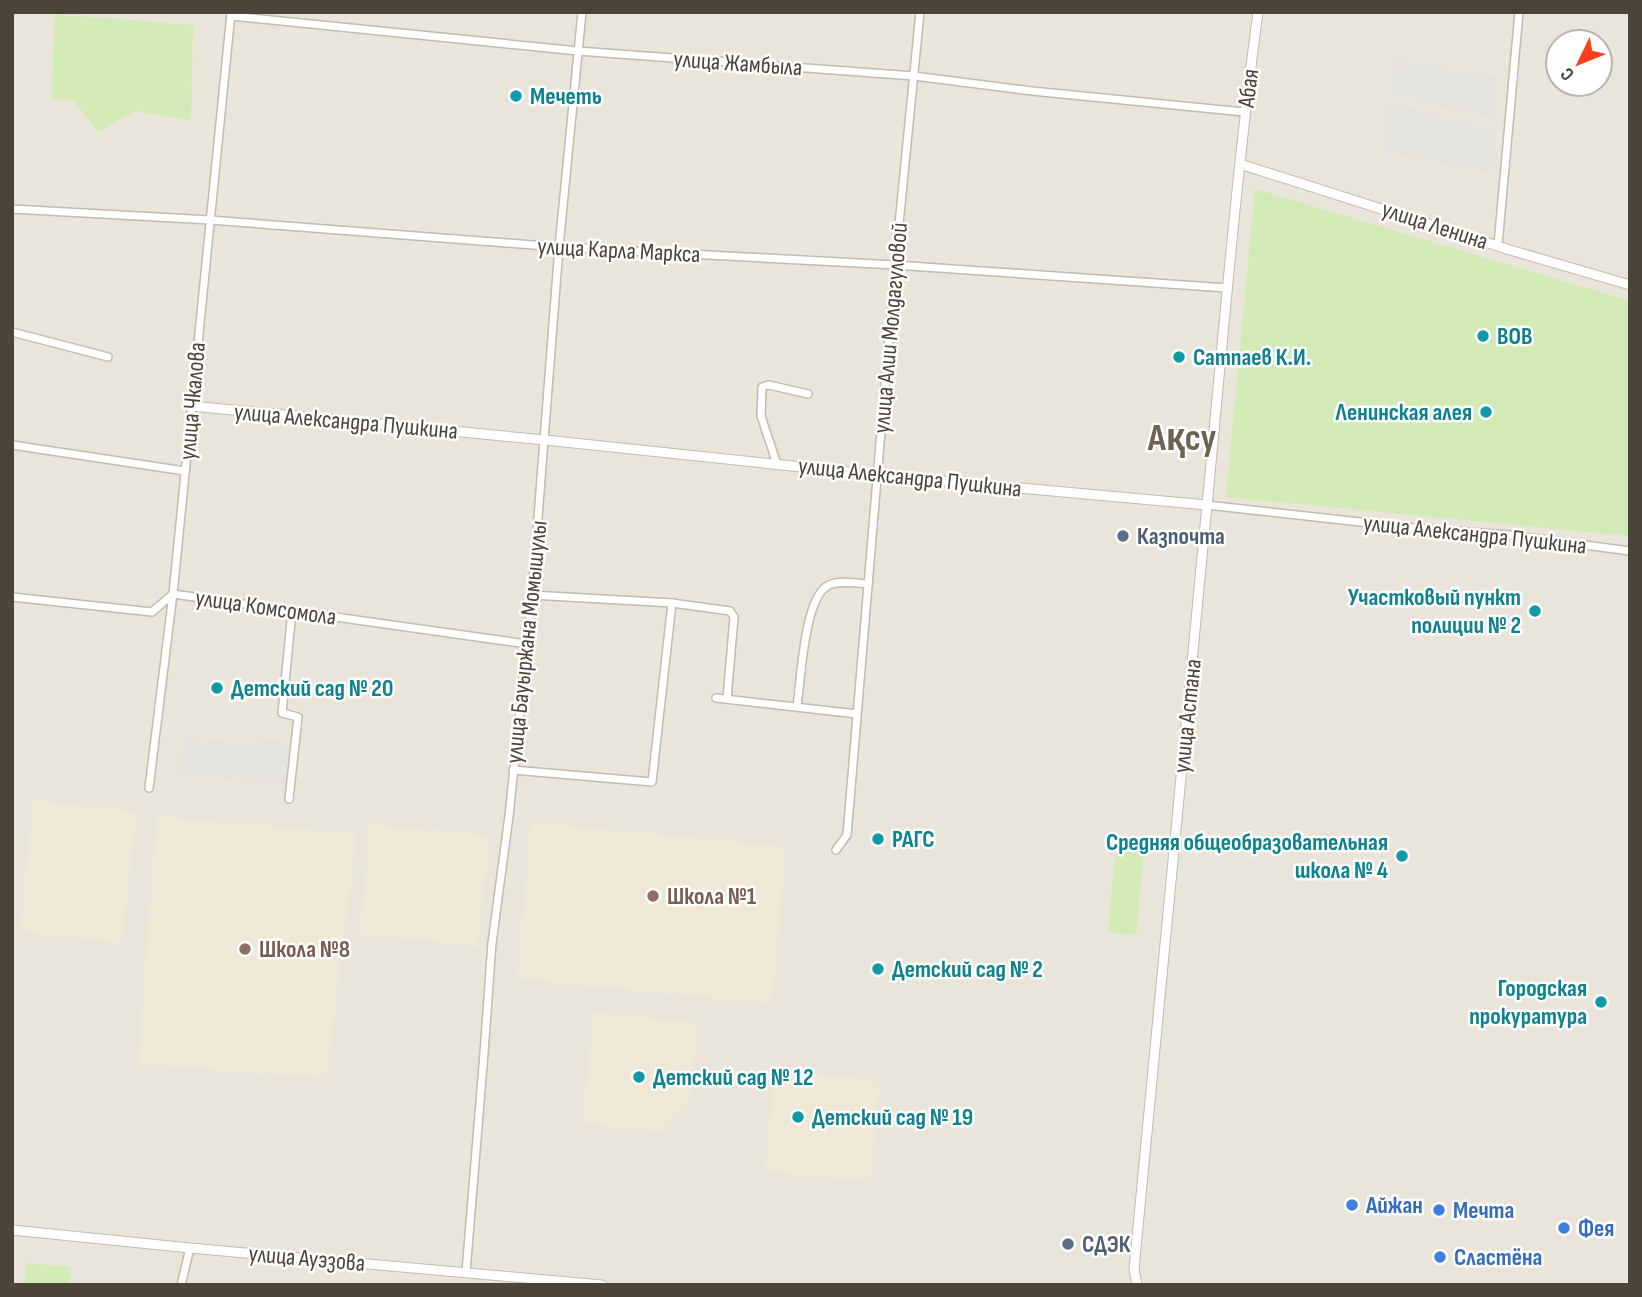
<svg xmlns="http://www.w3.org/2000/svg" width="1642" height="1297" font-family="'Sofia Sans Condensed',sans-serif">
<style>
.residential{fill:#eae5da;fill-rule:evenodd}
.education{fill:#efe8d6}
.green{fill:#d2eab5}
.parking{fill:#e5e3e0}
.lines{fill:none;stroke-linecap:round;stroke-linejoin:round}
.minor-casing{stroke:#c2bbae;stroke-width:10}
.tertiary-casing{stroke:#c2bbae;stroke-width:11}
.minor{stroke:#fff;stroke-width:7}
.tertiary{stroke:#fff;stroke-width:9}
.culture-dot{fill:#0f9aa8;stroke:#fff;stroke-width:2.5}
.service-dot{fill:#5c6f8a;stroke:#fff;stroke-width:2.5}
.education-dot{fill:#8d6e63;stroke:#fff;stroke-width:2.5}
.shop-dot{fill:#3f7fe0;stroke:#fff;stroke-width:2.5}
.labels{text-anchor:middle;stroke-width:5;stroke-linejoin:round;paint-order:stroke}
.street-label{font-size:24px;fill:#4b4439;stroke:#fff}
.culture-label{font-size:24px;font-weight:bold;fill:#0d838f;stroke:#fff;text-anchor:start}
.service-label{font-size:24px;font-weight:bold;fill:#4e5e75;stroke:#fff;text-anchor:start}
.education-label{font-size:24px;font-weight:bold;fill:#785e54;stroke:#fff;text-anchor:start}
.shop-label{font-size:24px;font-weight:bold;fill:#366cbe;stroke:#fff;text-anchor:start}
.town-label{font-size:38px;font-weight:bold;fill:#6e6250;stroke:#fff}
</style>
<rect width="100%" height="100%" fill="#f6f3ec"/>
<!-- residential -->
<path class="residential" d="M12,12h1618v1273h-1618zM1558,42h42v42h-42z"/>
<!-- education -->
<g class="education">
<path d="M33,801l104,11 -16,131 -101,-12z"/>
<path d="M157,817l200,17 -31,244 -188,-15z"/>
<path d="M531,823l255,24 -14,156 -255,-25z"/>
<path d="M370,825l120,11 -13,110 -117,-13z"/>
<path d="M593,1013l105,10 -9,80 -27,28 -79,-8z"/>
<path d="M775,1070l105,11 -10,100 -105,-10z"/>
</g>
<!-- green -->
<g class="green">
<path d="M55,14l138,11 -2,95 -56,-9 -37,21 -25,-32 -22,-1z"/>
<path d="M1255,189l375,112v235l-404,-39z"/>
<path d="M1117,836l28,3 -9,96 -28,-3z"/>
<path d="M26,1263l45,4 -2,18h-44z"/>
</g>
<!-- parking -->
<g class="parking">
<path d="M1398,58l99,21 -4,37 -100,-21z"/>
<path d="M1391,105l102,24 -3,42 -104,-20z"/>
<path d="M185,739l69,7 1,-6 34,4 -4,40 -104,-11z"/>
</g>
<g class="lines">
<!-- minor casing -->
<g class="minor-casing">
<g id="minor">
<path d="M231,16l347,35 336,25 118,15 212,21"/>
<path d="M12,209l198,11 349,27 336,18 332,23"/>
<path d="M1498,245l21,-233"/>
<path d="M12,332l96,25"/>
<path d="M12,445l173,26"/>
<path d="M777,464l-16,-48 1,-29 7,-2 39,9"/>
<path d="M1207,505l207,23 95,7 121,16"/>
<path d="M532,595l140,8 58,8 4,6 -7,82"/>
<path d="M12,597l140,15 21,-18 354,50"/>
<path d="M716,698l141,16"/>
<path d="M797,706c4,-26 7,-110 32,-121 10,-5 27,-2 39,-1"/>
<path d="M513,770l139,12 20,-179"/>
<path d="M149,788l24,-194 58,-581"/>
<path d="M289,799l9,-82 -16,-4 10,-102"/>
<path d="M836,850l11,-15 48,-570 25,-253"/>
<path d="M466,1272l18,-219 8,-110 17,-127 23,-221 27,-348 23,-235"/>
<path d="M181,1285l9,-37"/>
</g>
</g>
<!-- tertiary casing -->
<g class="tertiary-casing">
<g id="tertiary">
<path d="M1240,164l270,86 120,35"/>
<path d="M191,406l354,34 332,35 330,30"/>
<path d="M12,1230l178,18 412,37"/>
<path d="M1137,1285l-3,-16c24,-255 50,-510 73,-764 16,-165 29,-329 51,-493"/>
</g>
</g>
<!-- minor -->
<use href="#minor" class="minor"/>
<!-- tertiary -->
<use href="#tertiary" class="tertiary"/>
</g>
<!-- markers -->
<g class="culture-dot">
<circle cx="516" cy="96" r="7"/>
<circle cx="1483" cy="336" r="7"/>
<circle cx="1179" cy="357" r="7"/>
<circle cx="1486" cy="412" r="7"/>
<circle cx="1535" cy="611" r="7"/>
<circle cx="217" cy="688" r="7"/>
<circle cx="878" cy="839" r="7"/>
<circle cx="1402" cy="856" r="7"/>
<circle cx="878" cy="969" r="7"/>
<circle cx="1601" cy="1002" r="7"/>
<circle cx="639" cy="1077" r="7"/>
<circle cx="798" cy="1117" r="7"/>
</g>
<g class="service-dot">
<circle cx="1123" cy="536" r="7"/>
<circle cx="1068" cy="1244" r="7"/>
</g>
<g class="education-dot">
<circle cx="653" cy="896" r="7"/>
<circle cx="245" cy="949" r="7"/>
</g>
<g class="shop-dot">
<circle cx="1352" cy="1205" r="7"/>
<circle cx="1439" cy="1210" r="7"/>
<circle cx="1564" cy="1228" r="7"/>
<circle cx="1440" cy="1257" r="7"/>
</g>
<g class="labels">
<!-- street labels -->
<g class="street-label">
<text transform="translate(738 63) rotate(4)" y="8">улица Жамбыла</text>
<text transform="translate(1248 88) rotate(-83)" y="8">Абая</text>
<text transform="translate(1435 225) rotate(18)" y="8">улица Ленина</text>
<text transform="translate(619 250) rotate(3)" y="8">улица Карла Маркса</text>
<text transform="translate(890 328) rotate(-85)" y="8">улица Алии Молдагуловой</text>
<text transform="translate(192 401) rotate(-85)" y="8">улица Чкалова</text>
<text transform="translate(346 421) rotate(5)" y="8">улица Александра Пушкина</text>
<text transform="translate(910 477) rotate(6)" y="8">улица Александра Пушкина</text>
<text transform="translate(1475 534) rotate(6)" y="8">улица Александра Пушкина</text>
<text transform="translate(266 607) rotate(8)" y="8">улица Комсомола</text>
<text transform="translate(526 642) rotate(-84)" y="8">улица Бауыржана Момышулы</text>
<text transform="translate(1187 716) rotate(-84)" y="8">улица Астана</text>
<text transform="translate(307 1258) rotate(5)" y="8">улица Ауэзова</text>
</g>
<!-- culture labels -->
<g class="culture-label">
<text x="530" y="104">Мечеть</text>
<text x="1497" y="344">ВОВ</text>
<text x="1193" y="365">Сатпаев К.И.</text>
<text x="1472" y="420" text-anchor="end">Ленинская алея</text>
<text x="1521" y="605" text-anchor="end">Участковый пункт<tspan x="1521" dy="28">полиции № 2</tspan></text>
<text x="231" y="696">Детский сад № 20</text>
<text x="892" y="847">РАГС</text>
<text x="1388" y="850" text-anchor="end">Средняя общеобразовательная<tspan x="1388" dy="28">школа № 4</tspan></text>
<text x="892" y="977">Детский сад № 2</text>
<text x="1587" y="996" text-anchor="end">Городская<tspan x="1587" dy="28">прокуратура</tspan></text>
<text x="653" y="1085">Детский сад № 12</text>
<text x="812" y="1125">Детский сад № 19</text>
</g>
<!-- service labels -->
<g class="service-label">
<text x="1137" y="544">Казпочта</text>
<text x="1082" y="1252">СДЭК</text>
</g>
<!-- education labels -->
<g class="education-label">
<text x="667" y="904">Школа №1</text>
<text x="259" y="957">Школа №8</text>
</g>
<!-- shop labels -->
<g class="shop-label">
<text x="1366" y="1213">Айжан</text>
<text x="1453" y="1218">Мечта</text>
<text x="1578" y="1236">Фея</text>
<text x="1454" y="1265">Сластёна</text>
</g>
<!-- town labels -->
<g class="town-label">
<text x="1182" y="450">Ақсу</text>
</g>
</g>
<!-- border -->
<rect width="1642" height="1297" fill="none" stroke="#4b4439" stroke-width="28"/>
<!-- north arrow -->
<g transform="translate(1579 63) rotate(227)"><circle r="33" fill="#ffffff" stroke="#b7b4b0" stroke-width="2"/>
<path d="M0-5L12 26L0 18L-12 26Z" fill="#fc3f1d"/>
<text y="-10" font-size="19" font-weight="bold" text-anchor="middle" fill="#4b4439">С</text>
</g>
</svg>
